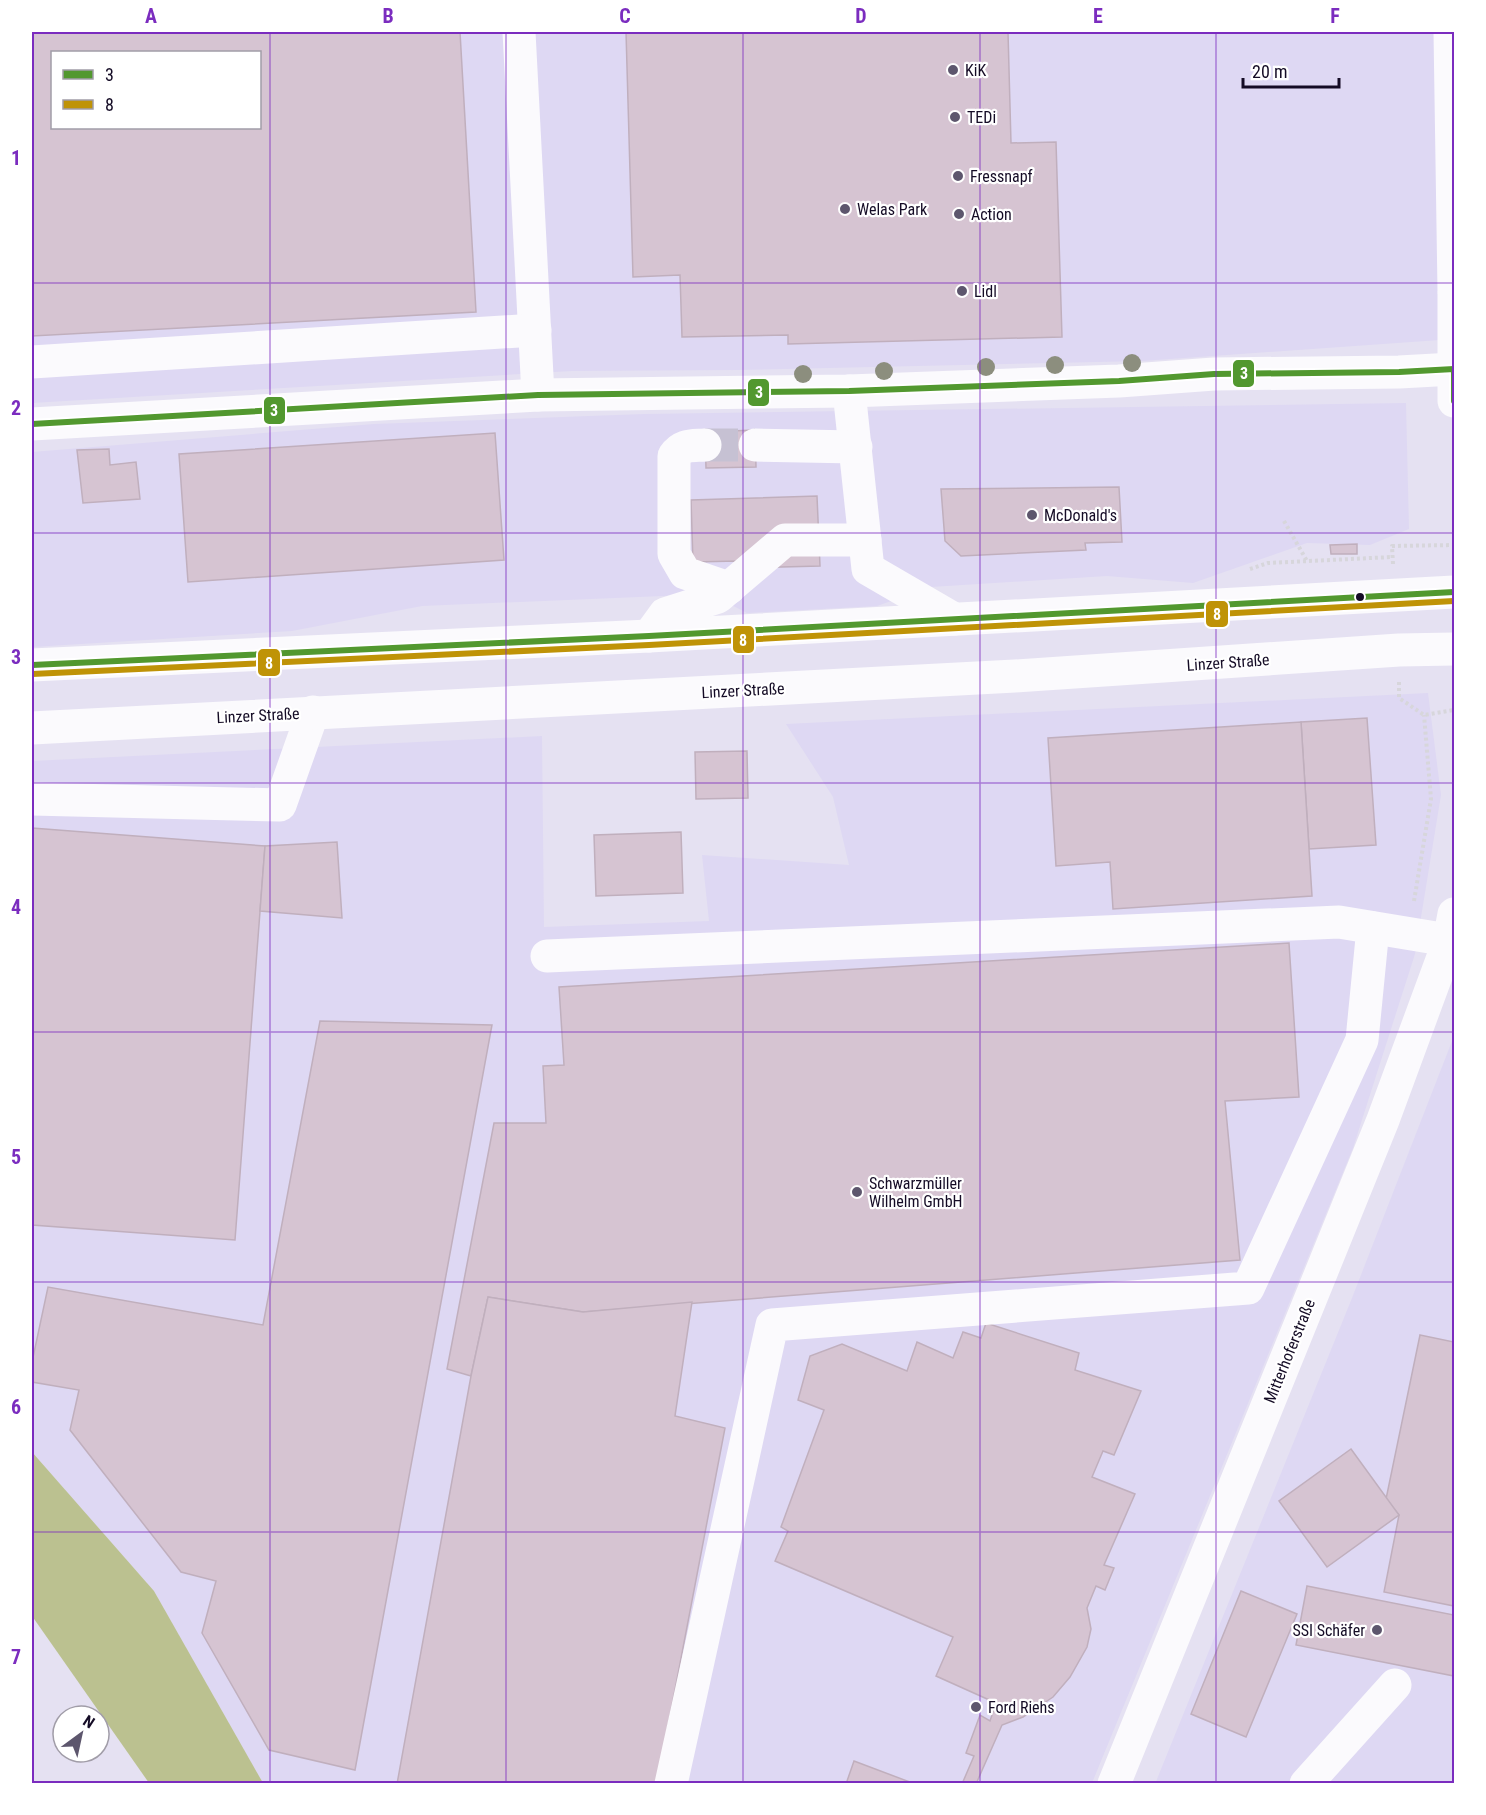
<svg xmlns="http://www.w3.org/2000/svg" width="1486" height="1815" font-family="'Roboto Condensed',sans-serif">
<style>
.built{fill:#ded8f3;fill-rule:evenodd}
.forest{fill:#bbc190}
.building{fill:#d6c4d2;stroke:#c0afbd;stroke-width:1.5;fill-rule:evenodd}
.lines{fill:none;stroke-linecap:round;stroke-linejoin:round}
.minor-tunnel{stroke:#c6c1d3;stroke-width:33;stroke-dasharray:33 16;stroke-linecap:butt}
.path{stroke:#d7d6db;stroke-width:4;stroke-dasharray:3 3;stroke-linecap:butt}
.minor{stroke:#fbfafd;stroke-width:33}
.major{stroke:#fbfafd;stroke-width:33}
.bus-1-casing{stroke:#fff;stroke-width:10}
.bus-2-casing{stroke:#fff;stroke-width:10}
.bus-1{stroke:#52982f;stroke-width:6}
.bus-2{stroke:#bf9307;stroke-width:6}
.tree{fill:#8c8e7e}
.grid{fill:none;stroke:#7b2cbf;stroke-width:1.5;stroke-opacity:0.55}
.poi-dot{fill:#5d566d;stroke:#fff;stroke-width:2}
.bus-dot{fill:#140b25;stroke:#fff;stroke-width:2}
.labels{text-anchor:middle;stroke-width:4.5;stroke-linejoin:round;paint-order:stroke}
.poi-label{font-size:16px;fill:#140b25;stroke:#fff;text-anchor:start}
.street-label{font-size:16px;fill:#140b25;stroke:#fff}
.line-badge{stroke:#fff;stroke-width:2}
.badge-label{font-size:16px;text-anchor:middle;font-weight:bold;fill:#fff}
.neatline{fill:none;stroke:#7b2cbf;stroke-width:2}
.grid-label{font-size:20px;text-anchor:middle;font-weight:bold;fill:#7b2cbf}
</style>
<rect width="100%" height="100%" fill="#e5e1f2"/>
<!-- built -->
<g class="built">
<path d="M32,32h1422v307l-312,22 -405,9 -165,1 -540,32zM52,52h208v76h-208z"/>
<path d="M1406,403l3,126 -39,16 -63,-2 -114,40 -86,-7 -176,11 -54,19 -130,7 -37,-19 -288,12 -130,25 -260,16v-195l342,-28 270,-10z"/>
<path d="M1428,693l13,102 -26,159 -62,194 -261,635h-829l-109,-192 -122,-139v-691l510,-25 2,191 165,-6 -7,-66 147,10 -16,-68 -47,-73z"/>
<path d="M1454,1036v747l-299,1 197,-486z"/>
</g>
<!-- forest -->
<path class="forest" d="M32,1452l122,139 109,192h-114l-117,-167z"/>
<!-- building -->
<g class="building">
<path d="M32,32h428l16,280 -444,24zM52,52h208v76h-208z"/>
<path d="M626,32h382l3,111 45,-1 6,195 -274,7v-9l-106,2 -2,-62 -47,2z"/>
<path d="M755,430l1,37 -50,1 -1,-36z"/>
<path d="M495,433l9,127 -316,22 -9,-128z"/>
<path d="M109,449l1,16 26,-3 4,37 -57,4 -6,-53z"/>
<path d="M1119,487l3,55 -37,1 1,7 -125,6 -16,-15 -4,-52z"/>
<path d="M817,496l3,70 -82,2v-7l-45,1 -2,-62z"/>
<path d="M1357,544v10h-26l-1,-9z"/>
<path d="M1367,718l9,127 -67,4 -8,-127z"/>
<path d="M1301,722l11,174 -199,13 -3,-47 -54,4 -8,-128z"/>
<path d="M747,751l1,47 -52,1 -1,-47z"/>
<path d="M32,828l233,18 -30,394 -203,-15z"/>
<path d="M681,832l2,61 -87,3 -2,-61z"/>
<path d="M337,842l5,76 -82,-7 5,-65z"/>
<path d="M1289,943l10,154 -74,4 15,159 -657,52 -95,-15 -17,79 -24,-7 47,-246h52l-3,-57 21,-1 -5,-78z"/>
<path d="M320,1021l172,4 -137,745 -86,-20 -67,-117 14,-52 -35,-9 -111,-142 9,-40 -47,-8v-20l16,-75 215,38z"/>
<path d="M488,1297l95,15 109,-10 -17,114 50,12 -68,356h-260l74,-408z"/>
<path d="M986,1323l93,30 -4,17 66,21 -27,64 -11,-4 -11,26 43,17 -31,71 10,3 -9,22 -9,-4 -9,22 4,21 -4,18 -17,30 -17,20 -30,20 -21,8 -26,59h-14l12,-28 -8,-3 14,-38 10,6 6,-18 -60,-27 17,-39 -178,-76 13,-30 -7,-4 43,-117 -26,-10 12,-44 32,-12 65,27 10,-29 36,16 10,-26 18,6z"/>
<path d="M1420,1335l34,7v264l-70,-14 15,-77 -13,-16z"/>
<path d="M1351,1449l48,66 -72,52 -48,-66z"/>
<path d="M1307,1586l147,29v61l-158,-31z"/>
<path d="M1241,1591l56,23 -51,123 -55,-23z"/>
<path d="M854,1761l61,23h-69z"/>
</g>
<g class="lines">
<!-- minor-tunnel -->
<path class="minor-tunnel" d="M705,445h50"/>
<!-- path -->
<g class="path">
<path d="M1284,521l23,40"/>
<path d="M1393,564l-1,-18 62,-1"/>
<path d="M1250,569l18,-6 124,-6"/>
<path d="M1399,682v16l25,17 30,-5"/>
<path d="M1414,901l17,-102 -7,-84"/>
</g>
<!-- minor -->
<g class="minor">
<path d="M519,32l19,363"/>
<path d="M1450,32l4,259"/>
<path d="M1454,294v107"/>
<path d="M32,362l503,-32"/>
<path d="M849,391l19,178 86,50"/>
<path d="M32,424l506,-29 311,-4 270,-10 95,-7 185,-2 55,-3"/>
<path d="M705,445c-13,1 -23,-1 -31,11v98l11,19 44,15"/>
<path d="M755,445l101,2"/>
<path d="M649,636l16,-22 53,-17 67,-57h80"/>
<path d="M32,799l248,6 33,-93"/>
<path d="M547,956l792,-34 115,19"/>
<path d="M671,1784l101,-459 476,-37 114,-248 11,-112"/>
<path d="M1306,1784l89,-99"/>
</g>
<!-- major -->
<g class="major">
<path d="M32,665l617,-29 805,-44"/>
<path d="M32,728l983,-52 384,-26 55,-1"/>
<path d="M1114,1784l269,-664 66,-179 5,-27"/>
</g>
<!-- bus-1 casing -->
<g class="bus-1-casing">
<g id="bus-1">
<path d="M32,424l506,-29 311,-4 270,-10 95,-7 185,-2 55,-3v32"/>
<path d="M32,665l617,-29 805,-44"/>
</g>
</g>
<!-- bus-2 casing -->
<g class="bus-2-casing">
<path id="bus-2" d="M32,674l617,-29 805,-44"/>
</g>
<!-- bus-1 -->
<use href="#bus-1" class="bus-1"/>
<!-- bus-2 -->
<use href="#bus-2" class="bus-2"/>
</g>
<!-- trees -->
<g class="tree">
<circle cx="1132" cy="363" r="9"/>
<circle cx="1055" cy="365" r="9"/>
<circle cx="986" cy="367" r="9"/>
<circle cx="884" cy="371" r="9"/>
<circle cx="803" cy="374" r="9"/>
</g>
<!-- grid -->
<path class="grid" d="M270,32v1752M506,32v1752M743,32v1752M980,32v1752M1216,32v1752M32,283h1422M32,533h1422M32,783h1422M32,1032h1422M32,1282h1422M32,1532h1422"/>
<!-- markers -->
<g class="poi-dot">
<circle cx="953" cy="70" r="6"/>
<circle cx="955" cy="117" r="6"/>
<circle cx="958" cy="176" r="6"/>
<circle cx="845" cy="209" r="6"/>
<circle cx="959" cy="214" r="6"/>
<circle cx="962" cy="291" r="6"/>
<circle cx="1032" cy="515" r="6"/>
<circle cx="857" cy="1192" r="6"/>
<circle cx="1377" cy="1630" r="6"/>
<circle cx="976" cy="1707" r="6"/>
</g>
<circle class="bus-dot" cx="1360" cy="597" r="5"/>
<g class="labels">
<!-- poi labels -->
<g class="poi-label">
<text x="965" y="76">KiK</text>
<text x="967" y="123">TEDi</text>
<text x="970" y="182">Fressnapf</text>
<text x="857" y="215">Welas Park</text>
<text x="971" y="220">Action</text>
<text x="974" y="297">Lidl</text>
<text x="1044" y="521">McDonald's</text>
<text x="869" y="1189">Schwarzmüller<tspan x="869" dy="18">Wilhelm GmbH</tspan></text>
<text x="1365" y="1636" text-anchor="end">SSI Schäfer</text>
<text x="988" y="1713">Ford Riehs</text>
</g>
<!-- street labels -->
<g class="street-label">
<text transform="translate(1228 662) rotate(-4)" y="6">Linzer Straße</text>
<text transform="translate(743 690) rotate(-3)" y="6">Linzer Straße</text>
<text transform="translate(258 715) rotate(-3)" y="6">Linzer Straße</text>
<text transform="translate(1289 1351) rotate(-68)" y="6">Mitterhoferstraße</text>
</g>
</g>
<g class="line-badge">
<rect x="1232" y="359" width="23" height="29" rx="6" fill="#52982f"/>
<rect x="747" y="378" width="23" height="29" rx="6" fill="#52982f"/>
<rect x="263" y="396" width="23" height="29" rx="6" fill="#52982f"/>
<rect x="1205" y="600" width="24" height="28" rx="6" fill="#bf9307"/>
<rect x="732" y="625" width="23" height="29" rx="6" fill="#bf9307"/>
<rect x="257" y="648" width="24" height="29" rx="6" fill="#bf9307"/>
</g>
<g class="badge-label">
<text x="1244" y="379">3</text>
<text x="759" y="398">3</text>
<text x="274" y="416">3</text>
<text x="1217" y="620">8</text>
<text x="743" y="646">8</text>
<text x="269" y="669">8</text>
</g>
<!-- border -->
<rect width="1486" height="1815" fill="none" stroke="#ffffff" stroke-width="66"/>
<!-- legend -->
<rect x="51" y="51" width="210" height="78" fill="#ffffff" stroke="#a19da8" stroke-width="1.5"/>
<rect x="63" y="70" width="30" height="9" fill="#52982f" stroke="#a19da8" stroke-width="1.5"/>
<text x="105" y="81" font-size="18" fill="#140b25">3</text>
<rect x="63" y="100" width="30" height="9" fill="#bf9307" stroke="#a19da8" stroke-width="1.5"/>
<text x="105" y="111" font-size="18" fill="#140b25">8</text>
<!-- north arrow -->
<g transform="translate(81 1734) rotate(33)"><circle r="28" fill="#ffffff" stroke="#a19da8" stroke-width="1.5"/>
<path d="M0-4.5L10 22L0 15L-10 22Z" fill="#5d566d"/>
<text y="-9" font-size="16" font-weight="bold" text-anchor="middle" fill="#140b25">N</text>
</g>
<!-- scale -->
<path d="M1243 78v9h96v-9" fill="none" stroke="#140b25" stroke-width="3"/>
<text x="1252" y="78" font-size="18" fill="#140b25" stroke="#ffffff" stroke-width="4.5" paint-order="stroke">20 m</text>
<rect x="33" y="33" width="1420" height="1749" class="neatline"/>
<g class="grid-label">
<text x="151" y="23">A</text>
<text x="388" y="23">B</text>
<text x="625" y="23">C</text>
<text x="861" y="23">D</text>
<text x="1098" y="23">E</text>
<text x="1335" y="23">F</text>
<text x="16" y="165">1</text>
<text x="16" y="415">2</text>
<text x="16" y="664">3</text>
<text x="16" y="914">4</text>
<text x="16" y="1164">5</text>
<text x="16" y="1414">6</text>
<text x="16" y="1664">7</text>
</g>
</svg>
